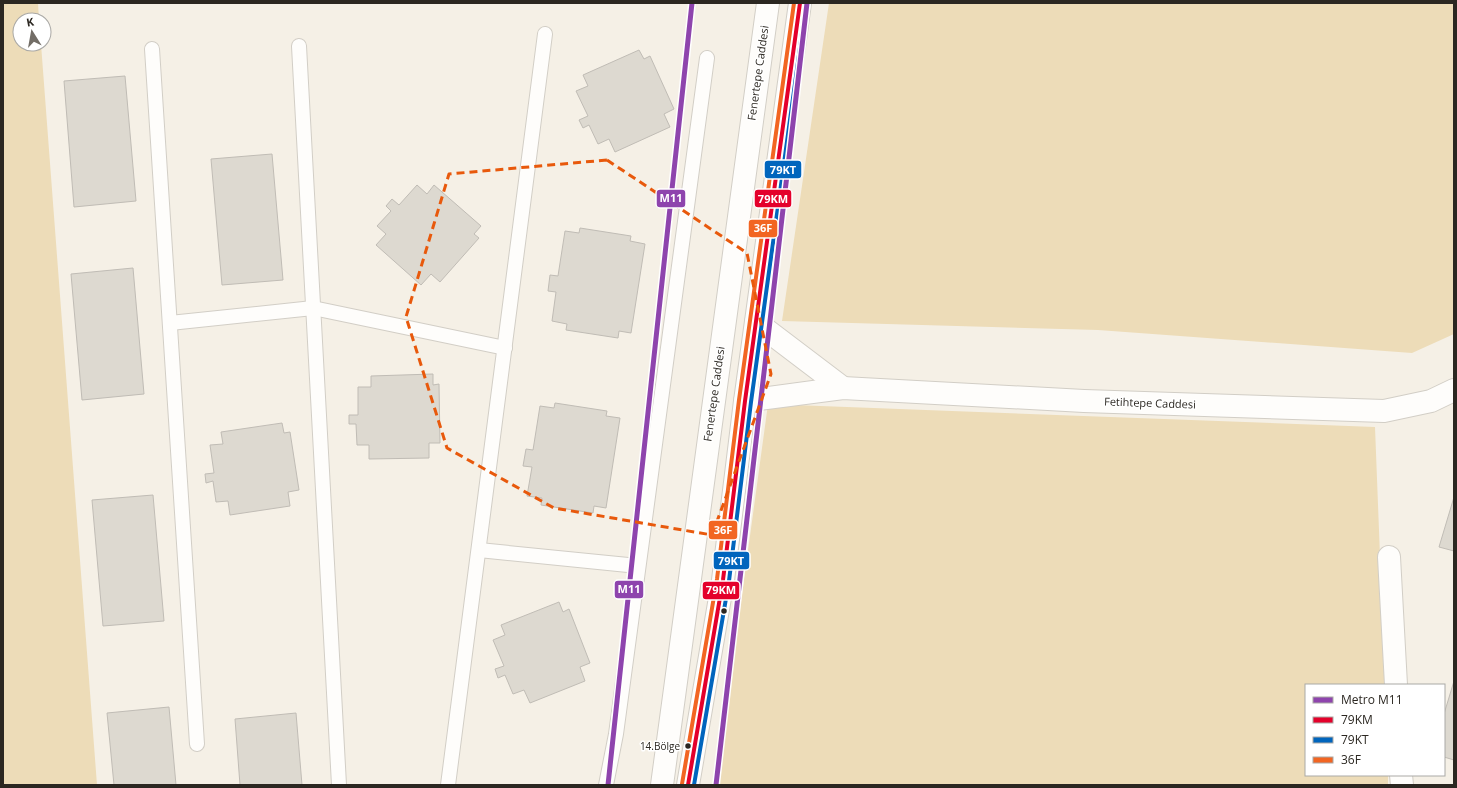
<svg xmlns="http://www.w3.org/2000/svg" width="1457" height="788" font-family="'Open Sans',sans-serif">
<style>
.green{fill:#eddcb8}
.building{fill:#ddd9d0;stroke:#c0bcb5}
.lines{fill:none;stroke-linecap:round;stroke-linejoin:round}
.lane-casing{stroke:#d2cec6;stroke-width:16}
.street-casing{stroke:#d2cec6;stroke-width:24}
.secondary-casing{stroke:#d2cec6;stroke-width:24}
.lane{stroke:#fefdfb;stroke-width:14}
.street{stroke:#fefdfb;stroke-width:22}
.secondary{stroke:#fefdfb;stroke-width:22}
.bus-1-casing{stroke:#fff;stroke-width:7}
.bus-2-casing{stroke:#fff;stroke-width:7}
.bus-3-casing{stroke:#fff;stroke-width:7}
.bus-1{stroke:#e4002b;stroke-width:4}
.bus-2{stroke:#0065bd;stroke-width:4}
.bus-3{stroke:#f26522;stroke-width:4}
.metro-1-casing{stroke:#fff;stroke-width:8}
.metro-1{stroke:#8e44ad;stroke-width:5}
.marked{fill:none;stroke:#e8590c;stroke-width:3;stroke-dasharray:8 5;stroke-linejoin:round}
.bus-dot{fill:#2b2721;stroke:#fff;stroke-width:1.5}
.labels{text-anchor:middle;stroke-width:3;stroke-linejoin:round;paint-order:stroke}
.bus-label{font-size:10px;fill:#2b2721;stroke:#fff;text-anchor:end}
.street-label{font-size:11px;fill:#2b2721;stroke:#fff}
.line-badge{stroke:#fff;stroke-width:1.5}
.badge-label{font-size:11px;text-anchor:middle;font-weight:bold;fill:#fff}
</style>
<rect width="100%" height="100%" fill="#f5f0e6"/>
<!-- green -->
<g class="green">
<path d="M3,3h35l1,17h-19v24h21l56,741h-94z"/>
<path d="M829,3h625v331l-42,19 -314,-23 -316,-9z"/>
<path d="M768,404l607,23 10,258h-79v90h82v10h-672z"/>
</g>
<!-- building -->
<g class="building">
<path d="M639,50l5,9 6,-3 24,53 -10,5 6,13 -55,25 -6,-13 -11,5 -9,-19 -6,3 -4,-8 9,-4 -12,-25 12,-5 -5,-11z"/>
<path d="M125,76l11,125 -62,6 -10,-126z"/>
<path d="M272,154l11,126 -61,5 -11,-126z"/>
<path d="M417,185l10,9 7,-9 47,41 -7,8 5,4 -39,44 -9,-8 -10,11 -45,-40 10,-11 -9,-8 14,-15 -5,-5 6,-7 7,6z"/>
<path d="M580,228l51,8 -1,5 15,3 -14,89 -12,-2 -1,7 -52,-8 1,-6 -15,-3 4,-29 -8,-1 2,-16 8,1 7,-45 14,2z"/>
<path d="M133,268l11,126 -62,6 -11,-126z"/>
<path d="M433,374v11l6,-1 1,59h-11v15l-60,1v-14h-12l-1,-21h-7v-9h9v-28h13v-11z"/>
<path d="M555,403l52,8 -1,5 14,2 -14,90 -12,-2 -1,7 -52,-8 1,-7 -15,-2 5,-29 -9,-1 3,-17 7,1 7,-44 14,2z"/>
<path d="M282,423l2,10 6,-1 9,58 -11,2 2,14 -60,9 -2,-14 -12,1 -3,-21 -7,2 -1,-9 9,-1 -4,-28 13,-1 -2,-12z"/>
<path d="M153,495l11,126 -61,5 -11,-126z"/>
<path d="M1454,497v54l-15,-4z"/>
<path d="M559,602l4,10 6,-3 21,54 -10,4 5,14 -55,22 -6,-13 -11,4 -8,-19 -7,3 -3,-9 9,-3 -11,-26 12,-5 -4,-10z"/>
<path d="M1454,681v79l-10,-3v-43z"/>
<path d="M169,707l7,78h-62l-7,-72z"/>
<path d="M296,713l6,72h-62l-5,-66z"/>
</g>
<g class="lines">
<!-- lane casing -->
<g class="lane-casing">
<g id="lane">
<path d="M299,46l40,739"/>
<path d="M152,49l45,695"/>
<path d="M170,323l143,-15 192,40"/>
<path d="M479,550l159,16"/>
<path d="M448,785l97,-751"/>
<path d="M606,785l10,-51 91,-676"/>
</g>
</g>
<!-- street casing -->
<g class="street-casing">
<g id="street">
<path d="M756,322l87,66"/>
<path d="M745,401l98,-13 241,13 300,10 47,-10 23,-11"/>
<path d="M1389,557l7,128"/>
<path d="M1401,775l1,10"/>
</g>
</g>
<!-- secondary casing -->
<g class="secondary-casing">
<g id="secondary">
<path d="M662,785l106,-782"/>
<path d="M688,785l35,-205 22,-179 55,-398"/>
</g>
</g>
<!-- lane -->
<use href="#lane" class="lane"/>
<!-- street -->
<use href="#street" class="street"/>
<!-- secondary -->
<use href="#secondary" class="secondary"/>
<!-- bus-1 casing -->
<g class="bus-1-casing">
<path id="bus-1" d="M688,785l35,-205 22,-179 55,-398"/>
</g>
<!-- bus-2 casing -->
<g class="bus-2-casing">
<path id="bus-2" d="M694,785l35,-204 22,-179 55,-398"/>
</g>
<!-- bus-3 casing -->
<g class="bus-3-casing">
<path id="bus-3" d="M682,784l35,-205 22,-179 55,-397"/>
</g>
<!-- bus-1 -->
<use href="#bus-1" class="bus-1"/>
<!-- bus-2 -->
<use href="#bus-2" class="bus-2"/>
<!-- bus-3 -->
<use href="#bus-3" class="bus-3"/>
<!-- metro-1 casing -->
<g class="metro-1-casing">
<g id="metro-1">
<path d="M608,785l84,-782"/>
<path d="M716,785l91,-782"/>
</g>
</g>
<!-- metro-1 -->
<use href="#metro-1" class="metro-1"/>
</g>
<!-- marked area -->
<path class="marked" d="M607,160l140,93 24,121 -59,161 -158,-27 -107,-60 -41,-131 43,-143z"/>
<!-- markers -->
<g class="bus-dot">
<circle cx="724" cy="611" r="3.5"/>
<circle cx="688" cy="746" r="3.5"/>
</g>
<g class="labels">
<!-- bus labels -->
<g class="bus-label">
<text x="680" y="750">14.Bölge</text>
</g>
<!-- street labels -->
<g class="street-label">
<text transform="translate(758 73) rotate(-82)" y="4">Fenertepe Caddesi</text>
<text transform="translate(714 394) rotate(-82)" y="4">Fenertepe Caddesi</text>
<text transform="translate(1150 403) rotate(2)" y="4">Fetihtepe Caddesi</text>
</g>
</g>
<g class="line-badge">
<rect x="764" y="160" width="38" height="19" rx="4" fill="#0065bd"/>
<rect x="656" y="189" width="30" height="19" rx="4" fill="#8e44ad"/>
<rect x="754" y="189" width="38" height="19" rx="4" fill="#e4002b"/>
<rect x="748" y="219" width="30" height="19" rx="4" fill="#f26522"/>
<rect x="708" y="520" width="30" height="20" rx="4" fill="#f26522"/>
<rect x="713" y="551" width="37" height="19" rx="4" fill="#0065bd"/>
<rect x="614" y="580" width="30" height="19" rx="4" fill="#8e44ad"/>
<rect x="702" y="581" width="38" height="19" rx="4" fill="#e4002b"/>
</g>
<g class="badge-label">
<text x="783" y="174">79KT</text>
<text x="671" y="202">M11</text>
<text x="773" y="203">79KM</text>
<text x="763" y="232">36F</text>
<text x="723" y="534">36F</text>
<text x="731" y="565">79KT</text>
<text x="629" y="593">M11</text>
<text x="721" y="594">79KM</text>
</g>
<!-- border -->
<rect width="1457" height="788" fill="none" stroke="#2b2721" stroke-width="8"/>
<!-- legend -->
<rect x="1305" y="684" width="140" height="92" fill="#ffffff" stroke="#aaa9a6"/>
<rect x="1313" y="697" width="20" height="6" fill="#8e44ad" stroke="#aaa9a6"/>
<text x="1341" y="704" font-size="12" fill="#2b2721">Metro M11</text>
<rect x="1313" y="717" width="20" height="6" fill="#e4002b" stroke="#aaa9a6"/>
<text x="1341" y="724" font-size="12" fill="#2b2721">79KM</text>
<rect x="1313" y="737" width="20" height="6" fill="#0065bd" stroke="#aaa9a6"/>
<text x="1341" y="744" font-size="12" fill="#2b2721">79KT</text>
<rect x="1313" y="757" width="20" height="6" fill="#f26522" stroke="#aaa9a6"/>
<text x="1341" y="764" font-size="12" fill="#2b2721">36F</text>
<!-- north arrow -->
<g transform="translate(32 32) rotate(349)"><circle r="19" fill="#ffffff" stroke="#aaa9a6"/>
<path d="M0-3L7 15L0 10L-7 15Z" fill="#726d66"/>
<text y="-6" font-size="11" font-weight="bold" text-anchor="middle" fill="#2b2721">K</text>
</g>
</svg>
